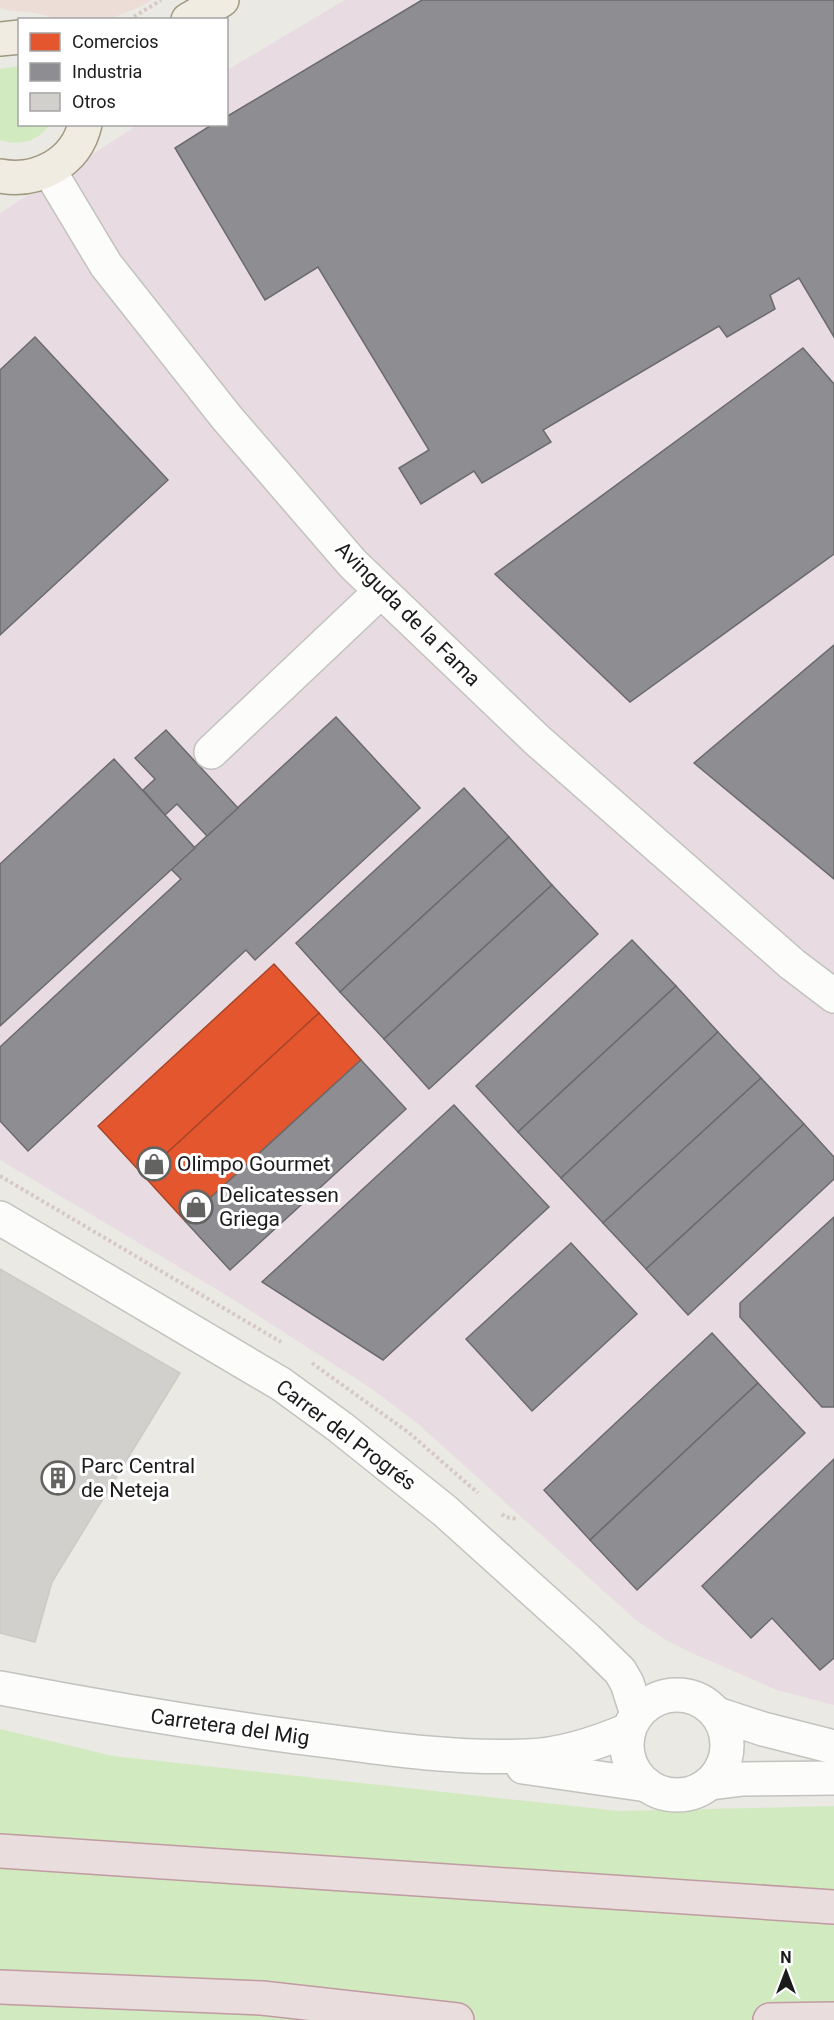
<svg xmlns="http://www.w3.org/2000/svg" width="834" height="2020" font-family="Roboto,sans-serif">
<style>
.commercial{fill:#edddd7}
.industrial{fill:#e8dce2}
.grass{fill:#d2eac0}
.shops{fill:#e4572e;stroke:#a84528;stroke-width:1.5}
.industry{fill:#8d8d92;stroke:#6b6b6e;stroke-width:1.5}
.building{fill:#d2d0cc;stroke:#cdcac4;stroke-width:1.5}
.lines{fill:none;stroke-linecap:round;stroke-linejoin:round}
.minor-casing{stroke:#c2c2bf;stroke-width:36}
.major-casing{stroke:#a09980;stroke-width:36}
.highway-casing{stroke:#c09ba1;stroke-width:36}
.path{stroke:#d6c8c3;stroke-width:4;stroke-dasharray:3 3;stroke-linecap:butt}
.minor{stroke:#fcfcfb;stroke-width:33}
.major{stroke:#f0ece2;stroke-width:33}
.highway{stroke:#e9dddd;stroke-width:33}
.labels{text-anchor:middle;stroke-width:6;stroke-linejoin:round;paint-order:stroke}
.street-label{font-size:21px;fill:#1b1b1b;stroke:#fff}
.poi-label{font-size:21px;fill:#1b1b1b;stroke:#fff;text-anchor:start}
</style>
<rect width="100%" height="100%" fill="#eae9e3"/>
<!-- commercial -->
<path class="commercial" d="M0,0h152l-10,6 -35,14 -53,-1 -6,-3 -12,-3 -30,-3 -6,-2z"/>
<!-- industrial -->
<path class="industrial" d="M345,0h489v1705l-57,-15 -83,-36 -28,-14 -29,-19 -220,-198 -45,-34 -146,-94 -226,-135v-947l138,-88 88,-1 1,-54z"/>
<!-- grass -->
<g class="grass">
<path d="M19,66l1,58 29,1c-11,17 -30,21 -49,15v-71z"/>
<path d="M0,1729l113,27 506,55 215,-5v214h-834z"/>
</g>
<!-- shops -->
<g class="shops">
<path d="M274,964l45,49 -176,162 -45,-49z"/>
<path d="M319,1013l42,47 -176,161 -42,-46z"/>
</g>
<!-- industry -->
<g class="industry">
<path d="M422,0h412v337l-35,-59 -29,17 5,14 -48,28 -8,-11 -176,104 8,12 -69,41 -8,-12 -53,33 -22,-36 30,-18 -111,-183 -53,33 -90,-152 38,-24h13v-7z"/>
<path d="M35,337l133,143 -168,155v-265z"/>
<path d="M803,348l31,36v170l-204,148 -135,-128z"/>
<path d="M834,645v234l-140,-116z"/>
<path d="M336,717l84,91 -165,152 -9,-10 -218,201 -28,-30v-74l181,-168 -10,-10z"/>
<path d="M166,730l72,78 -31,28 -30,-32 -12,11 -22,-25 12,-11 -20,-21z"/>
<path d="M114,759l81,89 -195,178v-162z"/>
<path d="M464,788l45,49 -169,155 -44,-49z"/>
<path d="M509,837l43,48 -168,154 -44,-47z"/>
<path d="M552,885l46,49 -169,155 -45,-50z"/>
<path d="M632,940l44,46 -158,146 -42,-46z"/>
<path d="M676,986l42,46 -157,146 -43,-46z"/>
<path d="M718,1032l43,46 -158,145 -42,-45z"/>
<path d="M361,1060l45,49 -176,161 -45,-49z"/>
<path d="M761,1078l43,46 -158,145 -43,-46z"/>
<path d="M454,1105l95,102 -166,153 -121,-78z"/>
<path d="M804,1124l30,33v22l-146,136 -42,-46z"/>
<path d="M834,1217v190h-12l-82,-90v-14z"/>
<path d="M571,1243l66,71 -105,97 -66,-72z"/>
<path d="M712,1333l46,50 -168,157 -46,-50z"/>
<path d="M758,1383l47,50 -168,157 -47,-50z"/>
<path d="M834,1459v199l-14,12 -48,-52 -21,20 -49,-52z"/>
</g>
<!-- building -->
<path class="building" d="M0,1269l180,104 -128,209 -17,60 -35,-9z"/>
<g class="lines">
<!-- minor casing -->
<g class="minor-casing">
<g id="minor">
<path d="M49,170l57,95 121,153 126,146 184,176 255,224 42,32"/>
<path d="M211,752l169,-160"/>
<path d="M0,1218l281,166 59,43 105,84 142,128 33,32 7,12 10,31"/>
<path d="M0,1688c109,21 218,39 328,53 66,9 133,18 200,15 35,-1 69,-13 100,-26"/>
<circle cx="677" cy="1745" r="50"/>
<path d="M717,1714l46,15 71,18"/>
<path d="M523,1767l124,18"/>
<path d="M711,1783l32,-4 91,-1"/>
</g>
</g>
<!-- major casing -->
<g class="major-casing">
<g id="major">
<path d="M188,20l34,-20"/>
<path d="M0,39l20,-2"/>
<path d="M0,176c37,7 76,-13 85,-52"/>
</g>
</g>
<!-- highway casing -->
<g class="highway-casing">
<g id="highway">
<path d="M0,1851l834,56"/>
<path d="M0,1987l262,11 195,22"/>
<path d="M770,2020l64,-1"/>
</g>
</g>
<!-- path -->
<g class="path">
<path d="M129,20l32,-20"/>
<path d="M0,1176l281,166"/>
<path d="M312,1363l96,69 70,61"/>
<path d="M502,1514l3,3 13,2"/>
</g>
<!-- minor -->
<use href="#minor" class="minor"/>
<!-- major -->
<use href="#major" class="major"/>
<!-- highway -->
<use href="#highway" class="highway"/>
</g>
<!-- icons -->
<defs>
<g id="shop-ring" transform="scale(1.725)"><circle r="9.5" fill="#fff" stroke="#636361" stroke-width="1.5"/><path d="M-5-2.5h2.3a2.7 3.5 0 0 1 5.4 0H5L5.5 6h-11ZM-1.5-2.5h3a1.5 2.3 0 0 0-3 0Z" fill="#636361"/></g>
<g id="building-ring" transform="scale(1.725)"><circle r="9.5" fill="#fff" stroke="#636361" stroke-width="1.5"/><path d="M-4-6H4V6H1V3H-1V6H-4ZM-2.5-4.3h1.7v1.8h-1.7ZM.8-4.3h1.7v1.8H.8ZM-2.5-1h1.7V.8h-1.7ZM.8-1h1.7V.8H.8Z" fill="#636361"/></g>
</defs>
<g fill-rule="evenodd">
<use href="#shop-ring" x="154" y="1164"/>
<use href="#shop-ring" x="196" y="1207"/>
<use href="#building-ring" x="58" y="1478"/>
</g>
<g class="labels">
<!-- street labels -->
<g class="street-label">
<text transform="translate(408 614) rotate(45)" y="7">Avinguda de la Fama</text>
<text transform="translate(346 1435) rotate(37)" y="7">Carrer del Progrés</text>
<text transform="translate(230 1727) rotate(8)" y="7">Carretera del Mig</text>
</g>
<!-- poi labels -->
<g class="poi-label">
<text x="177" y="1171">Olimpo Gourmet</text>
<text x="219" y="1202">Delicatessen<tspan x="219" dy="24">Griega</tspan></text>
<text x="81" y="1473">Parc Central<tspan x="81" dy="24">de Neteja</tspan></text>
</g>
</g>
<!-- legend -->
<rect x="18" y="18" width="210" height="108" fill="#ffffff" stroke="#a4a4a4" stroke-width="1.5"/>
<rect x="30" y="33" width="30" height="18" fill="#e4572e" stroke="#a4a4a4" stroke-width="1.5"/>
<text x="72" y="48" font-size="18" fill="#1b1b1b">Comercios</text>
<rect x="30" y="63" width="30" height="18" fill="#8d8d92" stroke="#a4a4a4" stroke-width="1.5"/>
<text x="72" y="78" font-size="18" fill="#1b1b1b">Industria</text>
<rect x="30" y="93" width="30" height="18" fill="#d2d0cc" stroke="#a4a4a4" stroke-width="1.5"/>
<text x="72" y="108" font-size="18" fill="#1b1b1b">Otros</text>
<!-- north arrow -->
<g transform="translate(786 1972)" stroke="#ffffff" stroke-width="4.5" paint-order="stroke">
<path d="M0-4.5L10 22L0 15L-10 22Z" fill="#1b1b1b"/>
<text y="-9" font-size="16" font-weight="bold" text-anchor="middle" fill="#1b1b1b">N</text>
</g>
</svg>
